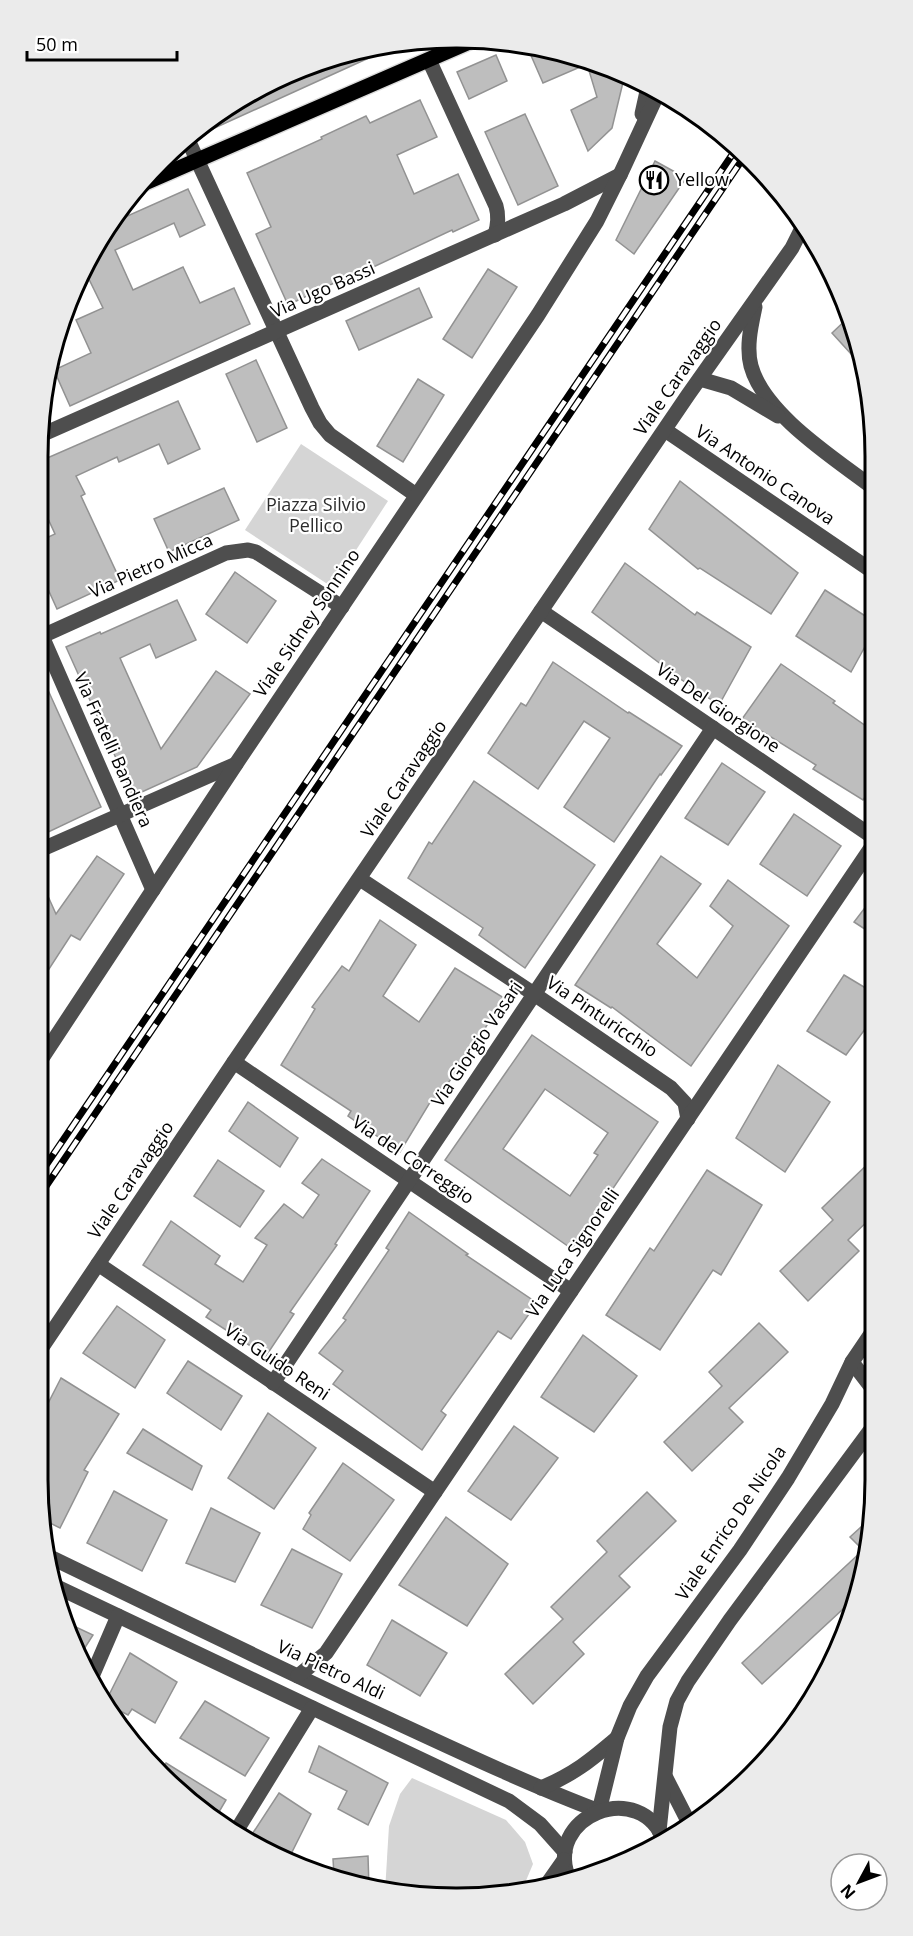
<svg xmlns="http://www.w3.org/2000/svg" width="913" height="1936" font-family="'Open Sans',sans-serif">
<style>
.green{fill:#d5d5d5}
.building{fill:#bebebe;stroke:#929292;stroke-width:1.5;fill-rule:evenodd}
.lines{fill:none;stroke-linecap:round;stroke-linejoin:round}
.major-casing{stroke:#dbdbdb;stroke-width:18}
.minor{stroke:#4e4e4e;stroke-width:15}
.major{stroke:#000;stroke-width:15}
.rail-casing{stroke:#000;stroke-width:7}
.rail{stroke:#fff;stroke-width:4.5;stroke-dasharray:14;stroke-linecap:butt}
.labels{text-anchor:middle;stroke-width:4.5;stroke-linejoin:round;paint-order:stroke}
.poi-label{font-size:18px;fill:#000;stroke:#fff;text-anchor:start}
.street-label{font-size:18px;fill:#000;stroke:#fff}
.park-label{font-size:18px;fill:#2c2c2c;stroke:#fff}
.rim{fill:none;stroke:#000;stroke-width:3}
</style>
<rect width="100%" height="100%" fill="#fff"/>
<!-- green -->
<g class="green">
<path d="M301,444l87,57 -56,86 -87,-57z"/>
<path d="M412,1778l94,42 19,22 8,22 -8,19 -16,8 -14,3 -110,-3 4,-65 11,-32z"/>
</g>
<!-- building -->
<g class="building">
<path d="M526,44l17,3 74,22 8,5 -13,54 -24,23 -17,-41 26,-13 -10,-33 -44,19z"/>
<path d="M370,47l3,9 -165,75 -3,-7 18,-16 73,-38z"/>
<path d="M496,55l11,26 -38,18 -12,-27z"/>
<path d="M420,100l17,37 -40,18 17,39 44,-20 21,46 -26,12 -1,-2 -117,55 -1,-2 -46,22 -32,-71 15,-7 -24,-54 75,-34 -1,-2 45,-21 4,7z"/>
<path d="M525,114l33,72 -40,19 -33,-73z"/>
<path d="M655,161l31,17 -52,76 -18,-14z"/>
<path d="M188,189l17,36 -25,12 -6,-14 -59,27 18,40 50,-23 17,36 34,-15 16,36 -180,82 -16,-36 37,-17 -15,-33 27,-12 -19,-39 23,-44z"/>
<path d="M488,269l29,18 -45,71 -29,-19z"/>
<path d="M419,288l13,29 -73,33 -13,-29z"/>
<path d="M849,317l3,12 10,37 -30,-33z"/>
<path d="M256,360l31,68 -30,14 -31,-68z"/>
<path d="M418,379l26,16 -41,67 -26,-16z"/>
<path d="M178,401l22,48 -32,15 -9,-20 -40,18 -2,-5 -41,19 9,18 -4,2 39,84 -63,29 -19,-42v-25l17,-8 -17,-37v-35z"/>
<path d="M680,481l118,92 -27,41 -71,-46 -2,1 -49,-40z"/>
<path d="M224,488l15,32 -70,32 -15,-33z"/>
<path d="M625,563l70,52 2,-3 54,35 -32,58 -58,-39 1,-1 -70,-53z"/>
<path d="M235,572l41,29 -29,42 -41,-29z"/>
<path d="M825,590l48,31v11l-22,40 -55,-36z"/>
<path d="M177,600l19,40 -40,18 -6,-14 -30,14 41,91 55,-78 34,23 -53,73 -64,29 -67,-149 34,-15 1,2z"/>
<path d="M553,662l75,51 1,-1 53,34 -21,29 -1,-1 -46,68 -50,-35 46,-69 -26,-17 -46,68 -50,-36 33,-50 5,3z"/>
<path d="M781,664l54,37 -2,2 40,28v54l-10,15 -50,-31 3,-4 -74,-46z"/>
<path d="M38,668l63,139 -59,28 -4,-10v-32l10,-5 -10,-22z"/>
<path d="M722,763l43,29 -37,53 -43,-27z"/>
<path d="M474,781l121,84 -70,103 -46,-33 4,-7 -75,-50 21,-36 3,2z"/>
<path d="M794,814l47,32 -34,50 -47,-32z"/>
<path d="M97,856l27,18 -44,66 -9,-5 -33,51v-112l18,40z"/>
<path d="M661,856l40,28 -44,60 40,34 36,-52 -23,-20 18,-26 61,46 -98,140 -79,-59 -1,1 -36,-23z"/>
<path d="M874,896v39l-20,-13z"/>
<path d="M380,920l36,25 -33,51 36,26 36,-54 49,30 -37,59 -32,44 -3,-2 -32,53 -52,-36 3,-5 -70,-46 34,-56 -3,-2 30,-41 7,5z"/>
<path d="M844,975l30,18v24l-28,38 -39,-24z"/>
<path d="M532,1035l126,87 -86,127 -127,-89zM545,1089l63,44 -14,20 4,2 -28,41 -67,-47z"/>
<path d="M778,1065l52,37 -45,70 -49,-34z"/>
<path d="M248,1102l50,36 -18,29 -51,-36z"/>
<path d="M874,1158l1,56 -27,26 11,11 -51,50 -28,-30 53,-51 -11,-12z"/>
<path d="M322,1159l48,32 -35,53 2,1 -47,67 4,2 -28,42 -60,-39 5,-7 -68,-45 28,-44 49,35 -5,8 28,18 24,-37 -12,-7 29,-34 19,14 16,-23 -17,-12z"/>
<path d="M218,1160l46,31 -24,36 -46,-31z"/>
<path d="M707,1170l55,35 -41,70 -8,-5 -53,80 -54,-35 44,-67 4,3z"/>
<path d="M409,1212l59,42 -2,1 71,48 -26,36 -13,-8 -57,80 5,4 -24,35 -89,-66 10,-13 -24,-18 27,-33 -3,-2 46,-68 -3,-2z"/>
<path d="M117,1306l48,34 -30,48 -52,-35z"/>
<path d="M759,1323l29,29 -59,56 14,14 -51,49 -28,-29 58,-56 -13,-14z"/>
<path d="M583,1335l54,41 -43,56 -53,-35z"/>
<path d="M188,1361l54,35 -21,34 -54,-37z"/>
<path d="M61,1378l58,36 -35,56 4,2 -28,56 -16,-8 -6,-41v-56z"/>
<path d="M268,1413l48,35 -42,61 -46,-31z"/>
<path d="M514,1426l44,32 -47,62 -43,-29z"/>
<path d="M143,1429l59,37 -10,24 -65,-37z"/>
<path d="M343,1463l51,37 -44,61 -47,-32 8,-14 -2,-2z"/>
<path d="M114,1491l53,29 -25,51 -55,-28z"/>
<path d="M647,1492l29,29 -57,55 11,11 -57,55 11,12 -51,50 -28,-30 58,-55 -12,-12 56,-55 -10,-11z"/>
<path d="M211,1508l49,25 -25,49 -49,-19z"/>
<path d="M446,1517l62,47 -41,62 -68,-41z"/>
<path d="M872,1517l-4,44 -11,35 -95,88 -20,-21 121,-113 -13,-13z"/>
<path d="M292,1549l50,25 -30,54 -51,-23z"/>
<path d="M392,1620l55,33 -27,43 -53,-31z"/>
<path d="M63,1621l30,14 -14,22 -6,-13z"/>
<path d="M130,1653l47,29 -22,41 -23,-14 -4,6 -23,-12z"/>
<path d="M205,1701l64,37 -24,38 -65,-38z"/>
<path d="M319,1746l69,37 -20,42 -30,-16 9,-18 -38,-19z"/>
<path d="M166,1763l60,37 -10,17 -56,-46z"/>
<path d="M279,1793l32,21 -22,44 -42,-16z"/>
<path d="M368,1856l1,32 -35,-13 -1,-16z"/>
</g>
<g class="lines">
<!-- major casing -->
<g class="major-casing">
<path id="major" d="M140,185l336,-146"/>
</g>
<!-- minor -->
<g class="minor">
<path d="M429,60l67,146c3,10 2,19 -1,29"/>
<path d="M642,114l6,-27"/>
<path d="M187,138l125,270 8,15 10,12 86,60"/>
<path d="M755,307c-4,19 -9,40 -4,59 13,48 83,92 121,121"/>
<path d="M700,379l31,9 47,28"/>
<path d="M665,430l207,141"/>
<path d="M39,436l525,-232 56,-29"/>
<path d="M541,611l332,226"/>
<path d="M38,627l115,263"/>
<path d="M38,638l188,-85 22,-3 8,2 86,55"/>
<path d="M38,851l198,-87"/>
<path d="M360,879l174,115 137,94 14,15 3,16"/>
<path d="M234,1062l337,229"/>
<path d="M38,1064l198,-300 302,-449 59,-94 23,-46 38,-82"/>
<path d="M98,1264l337,228"/>
<path d="M38,1353l196,-291 454,-667 104,-147 11,-22"/>
<path d="M852,1362l23,30"/>
<path d="M273,1383l440,-655"/>
<path d="M50,1557c114,55 227,110 341,163 69,32 137,64 208,91"/>
<path d="M55,1586l454,215 31,23 25,28"/>
<path d="M298,1676l28,-23 547,-808"/>
<path d="M90,1681l28,-65"/>
<path d="M666,1778l23,45"/>
<path d="M541,1788c33,-14 49,-27 76,-50"/>
<path d="M599,1811l18,-73 13,-32 17,-30 93,-126 48,-72 44,-74 20,-42 23,-34"/>
<path d="M659,1831l11,-104 7,-26 11,-20 42,-61 145,-196"/>
<path d="M235,1833l77,-125"/>
<path d="M570,1881c-30,-65 72,-105 95,-38"/>
<path d="M545,1887l19,-27"/>
</g>
<!-- major -->
<use href="#major" class="major"/>
<!-- rail casing -->
<g class="rail-casing">
<g id="rail">
<path d="M38,1177l698,-1028"/>
<path d="M38,1198l706,-1041"/>
</g>
</g>
<!-- rail -->
<use href="#rail" class="rail"/>
</g>
<!-- icons -->
<defs>
<g id="restaurant-ring" transform="scale(1.5)"><circle r="9.5" fill="#fff" stroke="#000" stroke-width="1.5"/><path d="M-5-6h1v4h1v-4h1v4h1v-4h1v5L-1.5 .5V6h-2V.5L-5-1ZM5-6V6H3V1.5H1.5Q1.5-4 5-6Z" fill="#000"/></g>
</defs>
<g fill-rule="evenodd">
<use href="#restaurant-ring" x="654" y="180"/>
</g>
<g class="labels">
<!-- poi labels -->
<g class="poi-label">
<text x="675" y="186">Yellow</text>
</g>
<!-- street labels -->
<g class="street-label">
<text transform="translate(323 290) rotate(-24)" y="6">Via Ugo Bassi</text>
<text transform="translate(678 377) rotate(-55)" y="6">Viale Caravaggio</text>
<text transform="translate(765 475) rotate(34)" y="6">Via Antonio Canova</text>
<text transform="translate(151 566) rotate(-24)" y="6">Via Pietro Micca</text>
<text transform="translate(307 623) rotate(-56)" y="6">Viale Sidney Sonnino</text>
<text transform="translate(718 708) rotate(34)" y="6">Via Del Giorgione</text>
<text transform="translate(113 750) rotate(66)" y="6">Via Fratelli Bandiera</text>
<text transform="translate(404 779) rotate(-56)" y="6">Viale Caravaggio</text>
<text transform="translate(602 1017) rotate(34)" y="6">Via Pinturicchio</text>
<text transform="translate(477 1044) rotate(-56)" y="6">Via Giorgio Vasari</text>
<text transform="translate(413 1160) rotate(34)" y="6">Via del Correggio</text>
<text transform="translate(131 1180) rotate(-56)" y="6">Viale Caravaggio</text>
<text transform="translate(573 1253) rotate(-56)" y="6">Via Luca Signorelli</text>
<text transform="translate(277 1362) rotate(34)" y="6">Via Guido Reni</text>
<text transform="translate(731 1523) rotate(-56)" y="6">Viale Enrico De Nicola</text>
<text transform="translate(331 1670) rotate(25)" y="6">Via Pietro Aldi</text>
</g>
<!-- park labels -->
<g class="park-label">
<text x="316" y="511">Piazza Silvio<tspan x="316" dy="21">Pellico</tspan></text>
</g>
</g>
<!-- crop -->
<path d="M0 0H913V1936H0ZM456 48H457A408 408 0 0 1 865 456V1480A408 408 0 0 1 457 1888H456A408 408 0 0 1 48 1480V456A408 408 0 0 1 456 48Z" fill="#ebebeb" fill-rule="evenodd"/>
<path class="rim" d="M456 48H457A408 408 0 0 1 865 456V1480A408 408 0 0 1 457 1888H456A408 408 0 0 1 48 1480V456A408 408 0 0 1 456 48Z"/>
<!-- north arrow -->
<g transform="translate(859 1882) rotate(229)"><circle r="28" fill="#ffffff" stroke="#999999" stroke-width="1.5"/>
<path d="M0-4.5L10 22L0 15L-10 22Z" fill="#000000"/>
<text y="-9" font-size="16" font-weight="bold" text-anchor="middle" fill="#000000">N</text>
</g>
<!-- scale -->
<path d="M27 51v9h150v-9" fill="none" stroke="#000000" stroke-width="3"/>
<text x="36" y="51" font-size="18" fill="#000000" stroke="#ffffff" stroke-width="4.5" paint-order="stroke">50 m</text>
</svg>
